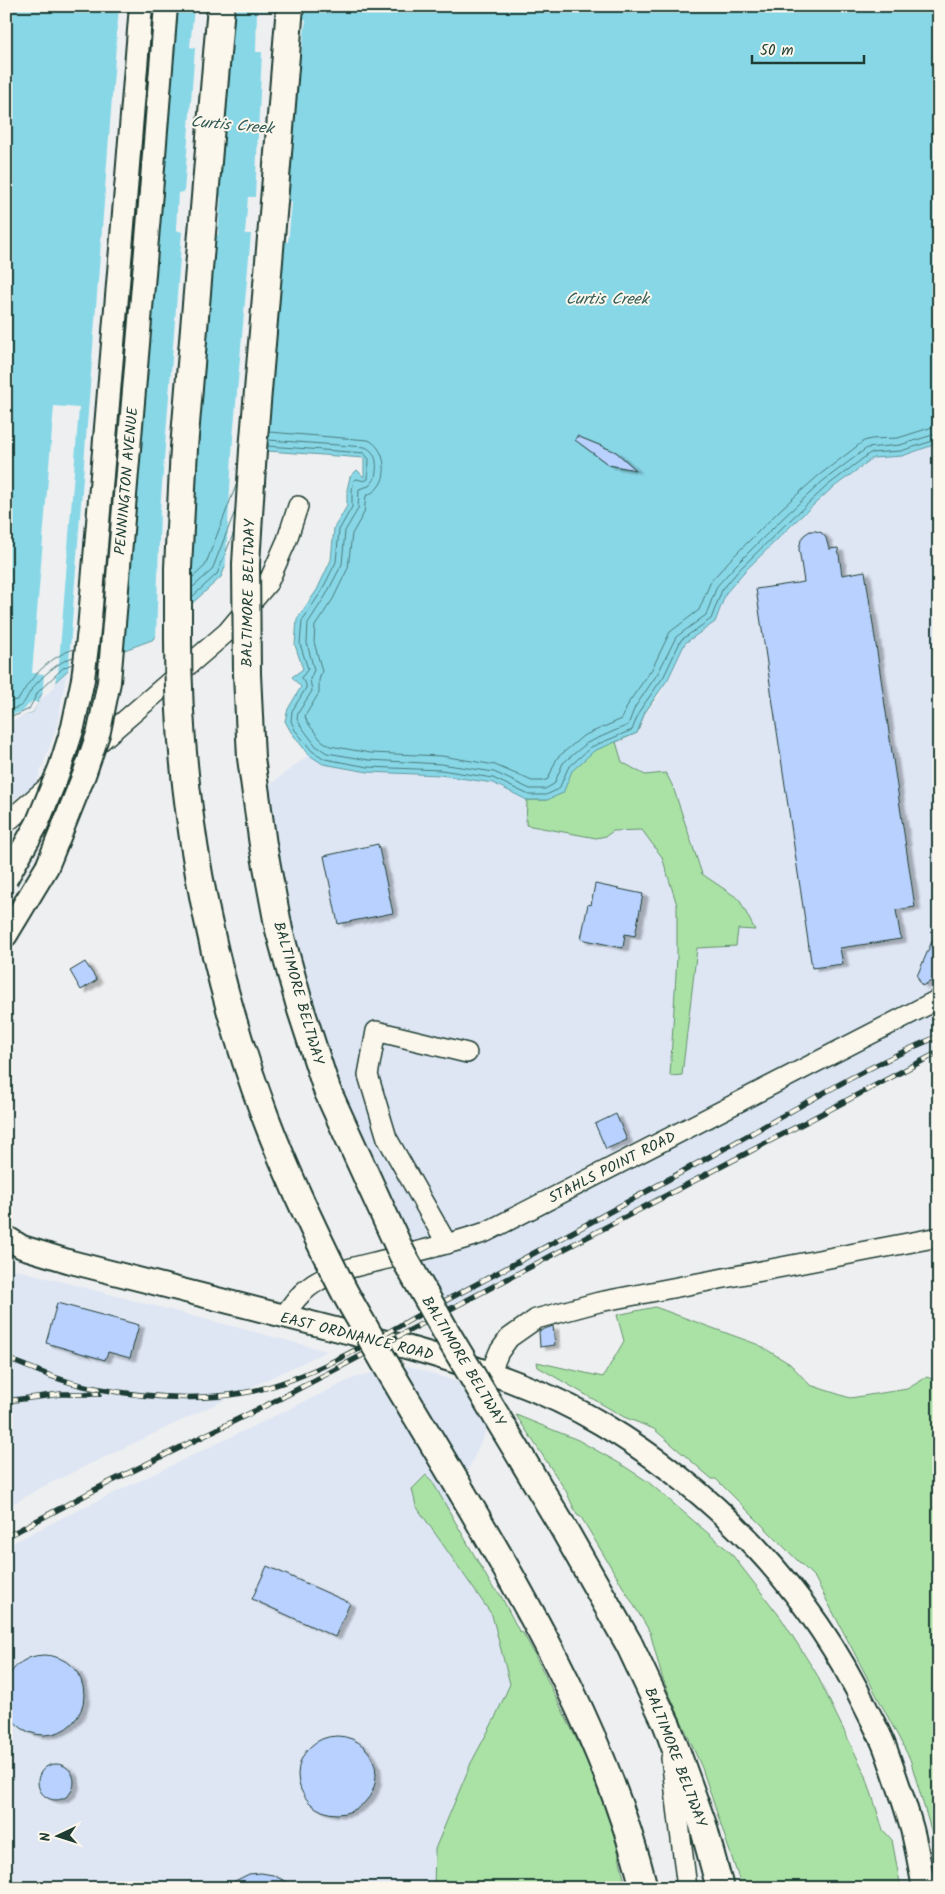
<svg xmlns="http://www.w3.org/2000/svg" width="945" height="1894" font-family="Kalam,sans-serif">
<style>
.built{fill:#dee6f4}
.green{fill:#aae2a6;stroke:#64906d}
.water{fill:#88d7e7;stroke:#5e999f}
.pier{fill:#eeeff0}
.lines{fill:none;stroke-linecap:round;stroke-linejoin:round}
.shore{stroke:#497b7c;stroke-width:1}
.building{fill:#b8d1ff;stroke:#1f3d34;filter:url(#shadow)}
.minor-casing{stroke:#1f3d34;stroke-width:22}
.major-casing{stroke:#1f3d34;stroke-width:26}
.highway-casing{stroke:#1f3d34;stroke-width:30}
.minor{stroke:#fbf7ec;stroke-width:19}
.major{stroke:#fbf7ec;stroke-width:22}
.highway{stroke:#fbf7ec;stroke-width:26}
.rail-casing{stroke:#1f3d34;stroke-width:5.5}
.rail{stroke:#fbf7ec;stroke-width:4;stroke-dasharray:11;stroke-linecap:butt}
.major-bridge-casing{stroke:#1f3d34;stroke-width:26;stroke-linecap:butt}
.highway-bridge-casing{stroke:#1f3d34;stroke-width:30;stroke-linecap:butt}
.major-bridge{stroke:#fbf7ec;stroke-width:22}
.highway-bridge{stroke:#fbf7ec;stroke-width:26}
.labels{text-anchor:middle;stroke-width:4;stroke-linejoin:round;paint-order:stroke}
.street-label{font-size:15px;fill:#1f3d34;stroke:#fbf7ec}
.water-label{font-size:16px;font-style:italic;fill:#345c58;stroke:#fbf7ec}
</style>
<defs>
<filter id="shadow"><feDropShadow dx="5.5" dy="3" stdDeviation="1" flood-color="#0004"/></filter>
</defs>
<rect width="100%" height="100%" fill="#eeeff0"/>
<filter id="ink" filterUnits="userSpaceOnUse"><feTurbulence type="fractalNoise" baseFrequency=".02" numOctaves="2"/><feDisplacementMap in="SourceGraphic" scale="10" xChannelSelector="R" yChannelSelector="G"/><feConvolveMatrix kernelMatrix="1 2 1 2 8 2 1 2 1" color-interpolation-filters="sRGB"/></filter>
<g filter="url(#ink)">
<!-- built -->
<g class="built">
<path d="M939,443v609l-494,260 -118,-222 -71,-295 53,-40 14,9 45,8 72,3 53,8 34,17 67,-49 43,-18 8,-21 14,-15 26,-54 30,-21 11,-29 17,-20 85,-81 45,-34 29,-2z"/>
<path d="M67,671l-10,55 -21,58 -30,21v-83l27,-10 8,-17z"/>
<path d="M6,1267l321,84 -285,136 -36,21z"/>
<path d="M408,1366l94,30 -58,126 43,73 39,152 2,141h-522v-342l58,-29 294,-141z"/>
</g>
<!-- green -->
<g class="green">
<path d="M655,698l-10,14 -8,21 -21,9 6,20 23,13 21,-2 7,14 29,87 37,25 16,31 -17,-1 -2,17 -39,2 -15,127 -12,1 7,-119v-52l-15,-48 -20,-27 -29,1 -7,5 -10,2 -70,-13 1,-25h20l-15,-59z"/>
<path d="M655,1307l104,38 31,19 20,21 40,13 57,-9 20,-12 12,5v484l-5,-26 -24,-81 -95,-181 -99,-99h-4l-58,-50 -30,-12 -86,-50 -1,-5 66,15 21,-36 -7,-26z"/>
<path d="M516,1415l62,25 41,23 28,18 83,71 51,66 35,55 50,103 17,54 9,10 9,48h-159l-40,-120 -40,-91 -12,-45 -69,-115 -4,-2 -11,-24z"/>
<path d="M426,1475l6,6 61,107 7,6 19,37 4,2 10,18 74,150 19,87h-192l1,-39 36,-86 23,-43 16,-36 -18,-69 -76,-109 -4,-17z"/>
</g>
<!-- water -->
<path class="water" d="M6,6h933v437l-37,13 -29,2 -43,32 -35,32 -52,51 -17,20 -11,29 -30,21 -17,36 -23,33 -8,21 -43,18 -22,20 -9,22 -16,7h-20l-34,-17 -53,-8 -72,-3 -45,-8 -14,-9 -18,-23 -6,-11 3,-12 13,-22 -9,-10 11,-8 -8,-24 2,-26 20,-29 14,-30 3,-32 13,-22v-16l3,-13 7,-7 7,7v-19l-96,-7 -25,72 -22,54 -69,63 -85,31 -26,24 -8,17 -27,10z"/>
<!-- pier -->
<g class="pier">
<path d="M119,6h55l-54,648 -52,20z"/>
<path d="M199,6h29v6l6,2 -20,181 7,2 -3,38h-8l-26,379 -28,26 4,-130 22,-278 -6,-2 2,-37 6,-1 11,-144 -5,-1 4,-39z"/>
<path d="M268,6h32l-1,13h7l-5,37h-5l-12,146h8l-4,40 -7,-1 -36,282 -20,51 8,-136 18,-204h-6l3,-37h7l7,-145h-6l1,-41 10,1z"/>
<path d="M54,406l25,2 -21,267h-2l-1,11 -13,13 2,-25 -12,-1z"/>
<path d="M32,701l6,2 -5,9 -27,12v-8l16,-4z"/>
</g>
<g class="lines">
<!-- shore -->
<g class="shore">
<path d="M269,432l99,8c16,6 21,33 11,46 -3,5 -8,7 -13,10l-2,17 -12,21 -4,34 -15,31 -18,27 -1,16 8,29 -3,9v13l-14,23 2,6 14,18 9,6 40,7 72,3 53,9 37,16h11l5,-2 9,-21 26,-22 39,-17 7,-17 23,-33 18,-37 29,-22 12,-29 19,-21 52,-52 36,-32 46,-35 7,-2 27,-1 41,-13"/>
<path d="M268,440l97,7c13,5 13,21 9,33l-5,6 -10,3 -1,20 -13,22 -3,33 -16,31 -18,28 -1,20 7,27 -4,9 2,12 -14,22 -1,6 4,7 15,20 11,7 42,7 72,4 53,8 36,17h15l9,-5 9,-21 24,-20 41,-18 7,-18 23,-34 18,-36 30,-22 11,-29 18,-20 47,-47 41,-38 44,-33 33,-3 39,-12"/>
<path d="M268,446l96,7 5,6 -1,20 -4,2 -7,-2 -3,1 -2,10v17l-13,23 -3,32 -15,30 -19,29 -2,23 8,25 -7,9 5,6v4l-14,23 -1,10 4,9 17,21 13,8 43,8 73,3 52,8 36,17h17l13,-6 9,-21 23,-21 41,-17 8,-20 24,-34 17,-36 30,-21 11,-29 17,-20 48,-47 40,-37 43,-33 31,-2 38,-12"/>
<path d="M192,578l13,-12 32,-83"/>
<path d="M192,588l20,-18 23,-59"/>
<path d="M192,597l25,-23 17,-42"/>
<path d="M6,703l13,-4c12,-23 31,-42 55,-50"/>
<path d="M6,710c21,-3 16,-7 26,-21 10,-13 26,-27 41,-32"/>
<path d="M6,717l11,-2 12,-6 9,-17 25,-24 9,-4"/>
</g>
</g>
<!-- building -->
<g class="building">
<path d="M577,436l39,16 20,18 -27,-5 -34,-25z"/>
<path d="M810,531h6l6,2 4,5 3,11 9,-1 4,27 23,-4 50,336 -19,3 5,29 -61,9 3,16 -31,4 -56,-379 48,-7 -5,-33 2,-9 3,-5z"/>
<path d="M378,844l15,69 -55,11 -14,-68z"/>
<path d="M595,884l48,10 -8,42 -10,-2 -2,14 -42,-9 7,-35 3,1z"/>
<path d="M939,925v52l-17,9 -5,-10z"/>
<path d="M85,962l12,18 -16,10 -11,-19z"/>
<path d="M616,1114l11,26 -21,9 -11,-25z"/>
<path d="M57,1303l82,22 -9,33 -22,-6 -3,8 -59,-17z"/>
<path d="M553,1326l2,19 -15,2 -1,-16z"/>
<path d="M267,1566l83,37 -15,34 -83,-38z"/>
<circle cx="44" cy="1695" r="40"/>
<circle cx="337" cy="1775" r="39"/>
<circle cx="56" cy="1782" r="18"/>
<path d="M261,1873l12,2 25,13h-77l28,-14z"/>
</g>
<g class="lines">
<!-- minor casing -->
<g class="minor-casing">
<g id="minor">
<path d="M6,823l221,-191 41,-49 19,-43 11,-34"/>
<path d="M447,1244l-60,-106 -19,-63 8,-44 91,22"/>
<path d="M283,1317c7,-10 14,-21 25,-29 20,-16 46,-21 71,-27 36,-9 72,-17 107,-29l453,-233"/>
<path d="M490,1373l9,-21 10,-14 27,-19 63,-17 340,-65"/>
<path d="M671,1758l16,130"/>
</g>
</g>
<!-- major casing -->
<g class="major-casing">
<g id="major">
<path d="M126,189l15,-183"/>
<path d="M151,192l15,-186"/>
<path d="M6,935l41,-68"/>
<path d="M6,1237l16,10 49,15 335,85c67,19 136,41 196,77 114,68 208,166 265,286 7,14 15,28 20,43 9,25 18,51 25,76 5,19 8,39 12,59"/>
</g>
</g>
<!-- highway casing -->
<g class="highway-casing">
<g id="highway">
<path d="M274,202l16,-196"/>
<path d="M178,630v-62l6,-120 37,-442"/>
<path d="M463,1494c74,126 145,250 181,394"/>
<path d="M561,1524l68,120 38,81 36,100 17,63"/>
</g>
</g>
<!-- minor -->
<use href="#minor" class="minor"/>
<!-- major -->
<use href="#major" class="major"/>
<!-- highway -->
<use href="#highway" class="highway"/>
<!-- rail casing -->
<g class="rail-casing">
<g id="rail">
<path d="M6,1358c27,11 54,23 83,29 51,10 108,15 159,5 64,-12 133,-57 191,-88 101,-53 199,-108 299,-163 66,-37 131,-76 201,-105"/>
<path d="M6,1401l55,-7h38"/>
<path d="M6,1537l100,-53 173,-85 660,-347"/>
</g>
</g>
<!-- rail -->
<use href="#rail" class="rail"/>
<!-- major-bridge casing -->
<g class="major-bridge-casing">
<g id="major-bridge">
<path d="M47,867l37,-92 15,-44 10,-49 42,-490"/>
<path d="M6,879l31,-55 23,-56 13,-41 10,-48 6,-49 37,-441"/>
</g>
</g>
<!-- highway-bridge casing -->
<g class="highway-bridge-casing">
<g id="highway-bridge">
<path d="M274,202l-21,248 -7,114 1,110 4,84 12,87 16,85 22,80 26,80 75,164 47,83 112,187"/>
<path d="M178,630c-1,165 29,331 87,486 21,56 47,111 74,165 10,21 23,41 34,61 29,51 60,101 90,152"/>
</g>
</g>
<!-- major-bridge -->
<use href="#major-bridge" class="major-bridge"/>
<!-- highway-bridge -->
<use href="#highway-bridge" class="highway-bridge"/>
</g>
</g>
<g class="labels">
<!-- street labels -->
<g class="street-label">
<text transform="translate(126 481) rotate(-85)" y="5">PENNINGTON AVENUE</text>
<text transform="translate(248 593) rotate(-89)" y="5">BALTIMORE BELTWAY</text>
<text transform="translate(299 993) rotate(74)" y="5">BALTIMORE BELTWAY</text>
<text transform="translate(612 1167) rotate(-27)" y="5">STAHLS POINT ROAD</text>
<text transform="translate(357 1336) rotate(14)" y="5">EAST ORDNANCE ROAD</text>
<text transform="translate(464 1361) rotate(59)" y="5">BALTIMORE BELTWAY</text>
<text transform="translate(676 1757) rotate(69)" y="5">BALTIMORE BELTWAY</text>
</g>
<!-- water labels -->
<g class="water-label">
<text transform="translate(232 124) rotate(5)" y="6">Curtis Creek</text>
<text x="607" y="304">Curtis Creek</text>
</g>
</g>
<!-- margin -->
<rect width="945" height="1894" fill="none" stroke="#fbf7ec" stroke-width="25"/>
<rect x="12" y="12" width="920" height="1869" fill="none" stroke="#1f3d34" stroke-width="2" filter="url(#ink)"/>
<!-- north arrow -->
<g transform="translate(58 1836) rotate(266)" stroke="#fbf7ec" stroke-width="4" paint-order="stroke">
<path d="M0-4L9 19L0 12L-9 19Z" fill="#1f3d34"/>
<text y="-8" font-size="14" font-weight="bold" text-anchor="middle" fill="#1f3d34">N</text>
</g>
<!-- scale -->
<path d="M752 55v8h112v-8" fill="none" stroke="#1f3d34" stroke-width="2.5"/>
<text x="760" y="55" font-size="15" fill="#1f3d34" stroke="#fbf7ec" stroke-width="4" paint-order="stroke">50 m</text>
</svg>
